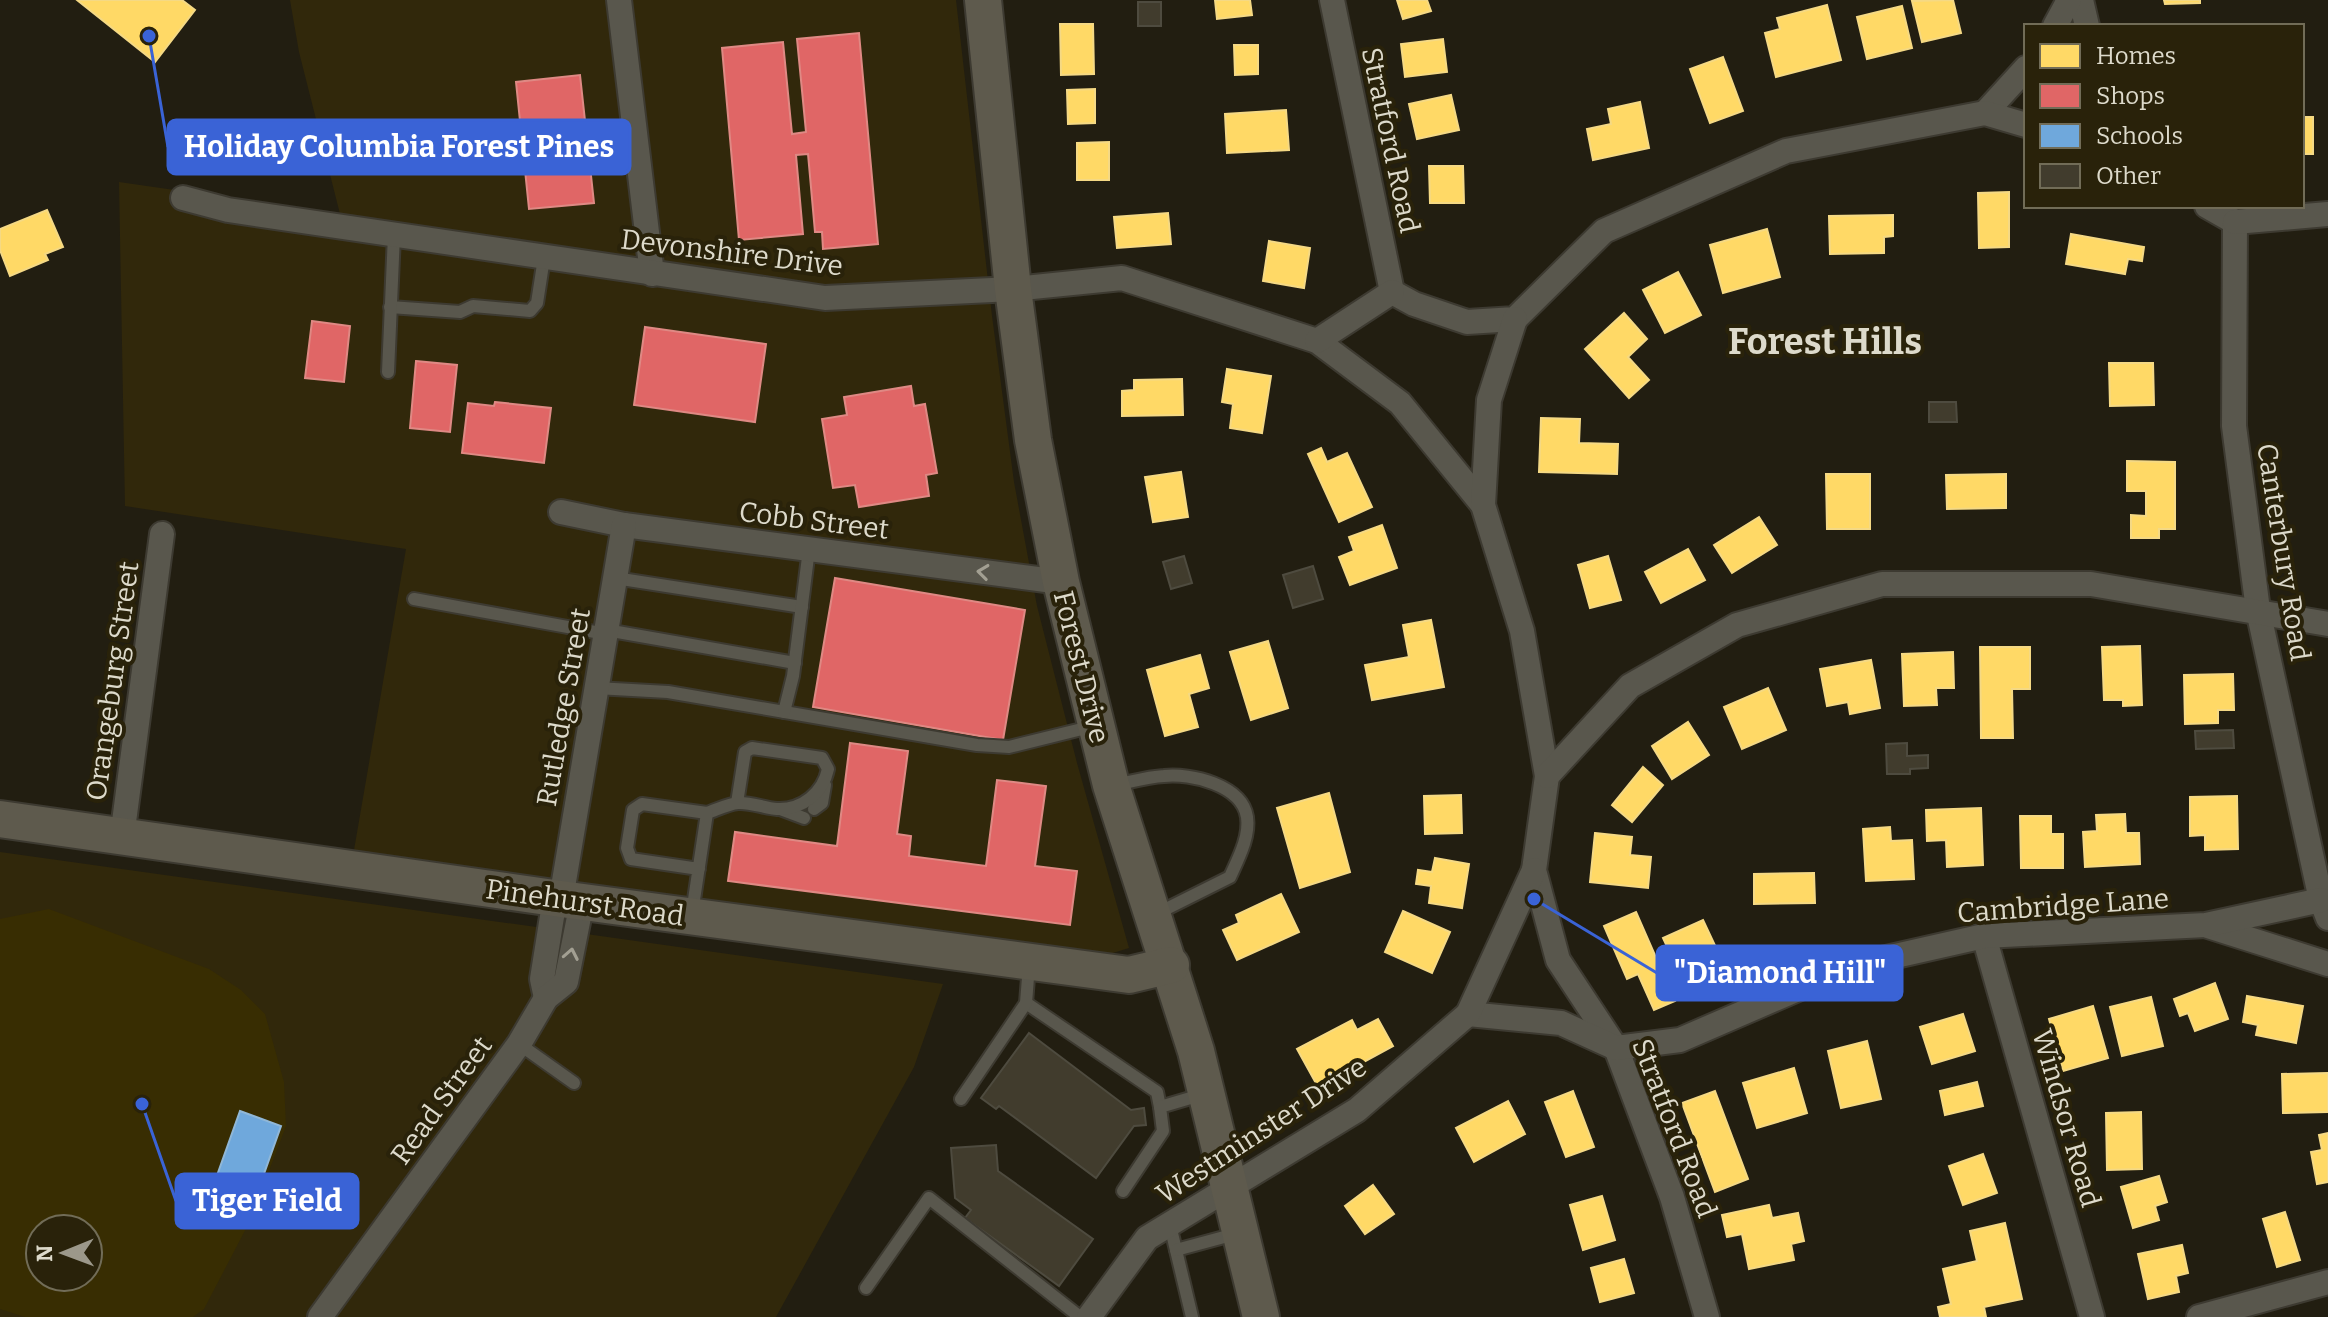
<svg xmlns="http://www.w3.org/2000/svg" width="2328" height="1317" font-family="Bitter,serif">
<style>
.built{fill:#31280b;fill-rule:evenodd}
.green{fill:#382d02;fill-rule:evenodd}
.homes{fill:#ffd966;stroke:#f5d984;stroke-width:2}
.shops{fill:#e06666;stroke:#df8984;stroke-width:2}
.schools{fill:#6fa8dc;stroke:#90b7d7;stroke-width:2}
.building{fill:#413c2d;stroke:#4e4b3f;stroke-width:2}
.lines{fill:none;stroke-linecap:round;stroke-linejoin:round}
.lane-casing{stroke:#3d3a31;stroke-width:16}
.street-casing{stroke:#3d3a31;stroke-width:28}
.secondary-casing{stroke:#3d3a31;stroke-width:40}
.lane{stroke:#59574d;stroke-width:12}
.street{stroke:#59574d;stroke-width:24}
.secondary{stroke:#5e5a4d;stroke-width:36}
.oneway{stroke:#a29f92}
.labels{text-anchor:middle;stroke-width:8;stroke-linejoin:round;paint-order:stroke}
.street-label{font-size:28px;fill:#dddacb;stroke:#29220a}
.district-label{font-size:36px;font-weight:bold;fill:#dddacb;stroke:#29220a}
.leader{fill:none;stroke:#3a63d6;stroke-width:3}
.callout-dot{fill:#3a63d6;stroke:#29220a;stroke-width:3}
.callout{fill:#3a63d6;stroke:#3a63d6;stroke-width:3}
.callout-label{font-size:30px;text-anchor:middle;font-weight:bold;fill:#fff}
</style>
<rect width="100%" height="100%" fill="#221e11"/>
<!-- built -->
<g class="built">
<path d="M290,0h666l36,316 22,166 23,124 40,157 52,185 -29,9 -445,-58 -301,-49 52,-301 -281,-43 -6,-324 221,32 -41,-162z"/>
<path d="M0,852l943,132 -29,83 -138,250h-776zM40,1229h48v48h-48z"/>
</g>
<!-- green -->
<path class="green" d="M49,909l160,60 32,21 24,24 19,68 2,44 -36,95 -46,88 -11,8h-168l-25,-8v-390zM40,1229h48v48h-48z"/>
<!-- homes -->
<g class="homes">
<path d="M77,0h105l13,10 -40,52z"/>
<path d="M1215,0h35l2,15 -35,4z"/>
<path d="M1397,0h30l4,11 -28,8z"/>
<path d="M1953,0l8,33 -39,9 -10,-41z"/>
<path d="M2164,0h36v3l-35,1z"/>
<path d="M1827,5l14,55 -65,17 -11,-44 15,-4 -3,-11z"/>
<path d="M1902,6l10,42 -45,11 -10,-42z"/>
<path d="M1060,24h33l1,50 -33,1z"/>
<path d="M1443,39l4,33 -42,5 -4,-33z"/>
<path d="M1234,45h24v29l-23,1z"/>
<path d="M1723,57l20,54 -33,12 -20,-54z"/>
<path d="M1095,89v34l-27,1 -1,-34z"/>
<path d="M1451,95l8,35 -42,9 -8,-35z"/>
<path d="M1640,102l9,46 -56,12 -6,-31 24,-5 -3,-15z"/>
<path d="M1286,110l3,40 -62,3 -2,-39z"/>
<rect x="2302" y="117" width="11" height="37"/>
<path d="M1109,142v38h-32v-37z"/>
<path d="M1429,166h34l1,37h-34z"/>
<path d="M2009,192v55l-30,1 -1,-55z"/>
<path d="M47,210l16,37 -18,7 3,6 -38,16 -10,-26v-21z"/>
<path d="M1168,213l3,31 -54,4 -3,-31z"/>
<path d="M1893,215v21l-9,1v16l-54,1 -1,-38z"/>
<path d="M1767,229l13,48 -57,16 -13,-48z"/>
<path d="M2071,234l73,13 -2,14 -14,-2 -3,15 -59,-10z"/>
<path d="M1269,241l41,7 -6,40 -41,-7z"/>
<path d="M1678,272l23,43 -36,18 -22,-43z"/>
<path d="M1624,313l23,26 -19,18 21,23 -20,18 -44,-49z"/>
<path d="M2109,363h44l1,42 -44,1z"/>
<path d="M1227,369l44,7 -9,57 -32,-5 3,-24 -11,-2z"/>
<path d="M1182,379l1,36 -61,1v-25l12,-1v-10z"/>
<path d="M1541,418l39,1 -1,24 39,1 -1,30 -78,-2z"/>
<path d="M1321,448l6,14 20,-9 25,54 -33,15 -31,-68z"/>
<path d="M2127,461l48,1v67h-16v9h-28v-23l15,1v-25h-19z"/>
<path d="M1181,472l7,45 -35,5 -8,-45z"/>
<path d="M1826,474h44v55h-43z"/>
<path d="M2006,474v34l-59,1 -1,-34z"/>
<path d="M1759,517l18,28 -45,28 -18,-28z"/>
<path d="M1382,525l15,43 -47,17 -11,-28 15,-6 -5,-14z"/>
<path d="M1688,549l17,31 -44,23 -16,-31z"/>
<path d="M1608,556l13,44 -31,8 -12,-43z"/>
<path d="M1431,620l13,67 -72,13 -7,-35 44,-8 -6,-32z"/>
<path d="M1268,641l20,67 -37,12 -21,-68z"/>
<path d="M2140,646l2,59 -19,1v-6h-19l-2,-53z"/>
<path d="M1980,647h50v42h-18l1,49h-32z"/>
<path d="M1953,652l1,36h-18l1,17 -33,1 -2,-52z"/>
<path d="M1200,655l9,33 -20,6 9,33 -33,9 -18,-66z"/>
<path d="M1871,660l9,48 -30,6 -2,-12 -21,4 -7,-37z"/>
<path d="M2233,674l1,36h-16v13l-33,1 -1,-49z"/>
<path d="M1768,688l18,42 -44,19 -18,-42z"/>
<path d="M1688,722l21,33 -37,24 -20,-33z"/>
<path d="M1643,767l20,18 -31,37 -20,-17z"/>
<path d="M1329,793l21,79 -50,16 -23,-80z"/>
<path d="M1461,795l1,38 -37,1 -1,-38z"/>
<path d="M2237,796l1,53 -33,1v-15l-15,1v-39z"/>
<path d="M1981,808l2,57 -36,2 -1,-27 -19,1 -1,-31z"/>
<path d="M2125,814l1,19h13l1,31 -55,3 -2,-35 14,-1 -1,-16z"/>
<path d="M2020,816h31v18h12v34h-42z"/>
<path d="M1890,827l1,14 21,-1 2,39 -48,2 -3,-52z"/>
<path d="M1595,833l37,4 -2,18 21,2 -3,31 -58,-6z"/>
<path d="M1435,858l34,6 -7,44 -33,-5 2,-17 -15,-2 2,-14 14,2z"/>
<path d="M1814,873l1,30 -61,1v-30z"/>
<path d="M1281,894l18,38 -62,28 -14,-30 16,-7 -3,-8z"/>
<path d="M1403,911l47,21 -18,41 -47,-21z"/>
<path d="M1636,912l39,89 -21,9 -16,-36 -11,5 -23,-53z"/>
<path d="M1703,920l16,34 -40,18 -16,-34z"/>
<path d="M2215,983l13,36 -33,12 -7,-18 -8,3 -6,-17z"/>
<path d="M2247,996l56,10 -7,37 -40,-8 2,-10 -15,-3z"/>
<path d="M2151,997l12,49 -41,10 -12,-49z"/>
<path d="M2093,1006l15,52 -45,13 -14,-52z"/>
<path d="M1963,1014l12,37 -43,13 -12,-37z"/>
<path d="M1378,1019l15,27 -75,41 -21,-38 55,-29 5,10z"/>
<path d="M1867,1041l14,58 -40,9 -13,-57z"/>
<path d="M1794,1068l13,45 -50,15 -14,-45z"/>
<path d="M2328,1073v39l-45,1 -1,-39z"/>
<path d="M1977,1082l6,24 -38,9 -5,-24z"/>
<path d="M1573,1091l21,56 -28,10 -21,-55z"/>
<path d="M1715,1091l33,88 -33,13 -33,-89z"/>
<path d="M1508,1101l17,33 -51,28 -18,-34z"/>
<path d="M2141,1112l1,57 -35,1 -1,-57z"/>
<path d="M2328,1133v49l-11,2 -6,-32 11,-2 -3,-15z"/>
<path d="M1983,1154l14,39 -34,12 -14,-39z"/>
<path d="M2159,1176l8,26 -12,4 4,14 -26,8 -12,-41z"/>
<path d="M1373,1185l21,29 -29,20 -20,-28z"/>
<path d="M1602,1196l13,44 -32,10 -13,-45z"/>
<path d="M1769,1205l3,13 26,-5 6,28 -13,3 3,16 -45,9 -7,-35 -15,3 -5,-22z"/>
<path d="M2285,1212l15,48 -23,7 -14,-48z"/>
<path d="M2005,1223l17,76 -38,8 2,10h-46l-2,-10 13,-3 -8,-35 34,-8 -7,-30z"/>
<path d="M2182,1245l6,28 -12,3 3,16 -31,7 -10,-45z"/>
<path d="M1624,1259l10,34 -34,9 -9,-34z"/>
</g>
<!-- shops -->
<g class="shops">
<path d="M859,33l19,211 -55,5 -1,-17h-7l-7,-78 -12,1 7,79 -64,6 -17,-192 61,-6 9,92 14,-2 -9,-93z"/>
<path d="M580,75l14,128 -65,6 -13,-127z"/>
<path d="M312,321l38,5 -6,56 -39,-4z"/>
<path d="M645,327l121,17 -11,78 -121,-17z"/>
<path d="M416,361l41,4 -7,67 -40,-4z"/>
<path d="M911,386l3,20 11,-2 12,69 -11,2 3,21 -70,11 -4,-22 -22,3 -11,-69 25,-4 -3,-18z"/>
<path d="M495,402l56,6 -7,55 -82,-10 6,-50 26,3z"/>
<path d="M835,578l190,32 -22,130 -190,-33z"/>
<path d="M850,743l58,8 -11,83 14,2 -2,20 77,10 11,-86 49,6 -11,80 42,5 -7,54 -342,-44 7,-49 102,14z"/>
</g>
<!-- schools -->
<path class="schools" d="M240,1111l41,15 -26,73 -41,-15z"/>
<!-- building -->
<g class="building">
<rect x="1138" y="2" width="23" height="24"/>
<path d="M1929,402h27l1,20h-28z"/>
<path d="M1184,556l8,27 -21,6 -8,-27z"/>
<path d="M1313,566l10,33 -30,9 -10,-33z"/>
<path d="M2233,730l1,18 -38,1 -1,-18z"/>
<path d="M1907,743v13l21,-1v13l-18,1v5h-23l-1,-30z"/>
<path d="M1029,1033l102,77 13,-2 2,17 -12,1 -38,52 -97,-72 -3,3 -15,-11z"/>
<path d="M996,1145l2,26 95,68 -34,47 -94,-68 6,-8 -16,-12 -4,-50z"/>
</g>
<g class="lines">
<!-- lane casing -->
<g class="lane-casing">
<g id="lane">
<path d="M390,307l70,5 13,-6 57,5 7,-8 7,-45"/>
<path d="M388,372l6,-137"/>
<path d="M615,578l187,29"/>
<path d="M414,599l192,35"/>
<path d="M606,630l189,33"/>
<path d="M596,688l72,4 309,53 32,2 85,-21"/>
<path d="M784,712l9,-36 16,-127"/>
<path d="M1114,785c16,-3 33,-8 50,-9 27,-3 78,9 83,41 3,20 -9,42 -17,60l-74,37"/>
<path d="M780,809l24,9"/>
<path d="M814,809l8,-6 3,-18"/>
<path d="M707,813c9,-3 21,-9 31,-10 12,-1 26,5 39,6 25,1 46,-16 51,-40l-6,-11 -70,-10 -7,4 -8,51"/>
<path d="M692,913l15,-100 -65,-9 -9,6 -6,38 4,11 68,10"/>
<path d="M1026,1003l131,89 3,15"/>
<path d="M519,1044l55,39"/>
<path d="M961,1099l65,-96 3,-38"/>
<path d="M1123,1191l40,-60 -3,-24 44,-13"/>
<path d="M1170,1225l22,92"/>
<path d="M1176,1250l63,-17"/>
<path d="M866,1288l63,-90 151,119"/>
</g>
</g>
<!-- street casing -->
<g class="street-casing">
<g id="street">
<path d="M619,0l33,274"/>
<path d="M1332,0l60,292"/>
<path d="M2081,0l6,26"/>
<path d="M2055,26l14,-26"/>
<path d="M1985,113l41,-45"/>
<path d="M183,198l45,12 597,88 188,-9 109,-11 195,63 83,62 83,102"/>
<path d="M2207,206l28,16"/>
<path d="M2235,222l-1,204 24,184 63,290 7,18"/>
<path d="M2235,222l93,-8"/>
<path d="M1392,292l22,12 53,18 48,-3 89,-88 182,-80 199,-38 41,12"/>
<path d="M1515,319l-26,81 -6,105 39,126 25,145 -13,94 24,90 58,88 56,149 35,120"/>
<path d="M1317,341l75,-49"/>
<path d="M561,512l63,13 437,57"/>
<path d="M1547,776l83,-90 107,-61 145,-41h209l237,40"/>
<path d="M122,837l40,-303"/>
<path d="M561,899l63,-374"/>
<path d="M2208,926l120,38"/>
<path d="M1984,936l108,381"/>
<path d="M546,998l-4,-19 13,-81"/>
<path d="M1468,1014l93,9 55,25 64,-8 171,-74 133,-30 222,-11 115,-25"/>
<path d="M320,1317l199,-273 27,-46 20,-16 16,-80"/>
<path d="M1089,1317l58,-79 210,-128 111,-96 66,-144"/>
<path d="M2199,1317l129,-35"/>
</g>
</g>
<!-- secondary casing -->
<g class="secondary-casing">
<g id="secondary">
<path d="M983,0l30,289 20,151 28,142 50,203 85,266 65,266"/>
<path d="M0,819l561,80 568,76 42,-10"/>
</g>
</g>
<!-- lane -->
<use href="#lane" class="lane"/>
<!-- street -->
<use href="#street" class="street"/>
<!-- secondary -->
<use href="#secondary" class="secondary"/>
</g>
<!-- one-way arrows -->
<defs><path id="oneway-chevron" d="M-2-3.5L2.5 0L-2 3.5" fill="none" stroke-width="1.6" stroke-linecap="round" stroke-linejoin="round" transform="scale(2)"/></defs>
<g class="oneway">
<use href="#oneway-chevron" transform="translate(983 572) rotate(-173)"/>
<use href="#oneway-chevron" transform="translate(571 954) rotate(-79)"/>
</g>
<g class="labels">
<!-- street labels -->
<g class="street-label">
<text transform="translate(1391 140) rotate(78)" y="10">Stratford Road</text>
<text transform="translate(732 252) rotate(7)" y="10">Devonshire Drive</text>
<text transform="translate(814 520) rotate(7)" y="10">Cobb Street</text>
<text transform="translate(2284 552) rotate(81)" y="10">Canterbury Road</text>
<text transform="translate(1082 667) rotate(76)" y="10">Forest Drive</text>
<text transform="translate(112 681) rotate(-82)" y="10">Orangeburg Street</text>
<text transform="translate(563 707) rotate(-80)" y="10">Rutledge Street</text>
<text transform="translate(585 902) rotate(8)" y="10">Pinehurst Road</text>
<text transform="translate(2063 905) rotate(-4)" y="10">Cambridge Lane</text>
<text transform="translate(441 1100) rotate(-54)" y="10">Read Street</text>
<text transform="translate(2067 1118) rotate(74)" y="10">Windsor Road</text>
<text transform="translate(1675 1128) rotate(69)" y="10">Stratford Road</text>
<text transform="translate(1261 1130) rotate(-33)" y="10">Westminster Drive</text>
</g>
<!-- district labels -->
<g class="district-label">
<text x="1825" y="354">Forest Hills</text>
</g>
</g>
<!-- callouts -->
<path class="leader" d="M149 36L168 147M1534 899L1657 973M142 1104L176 1201"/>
<g class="callout-dot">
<circle cx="149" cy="36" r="8"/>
<circle cx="1534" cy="899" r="8"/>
<circle cx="142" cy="1104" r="8"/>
</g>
<g class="callout">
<rect x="168" y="120" width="462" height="54" rx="8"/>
<rect x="1657" y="946" width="245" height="54" rx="8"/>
<rect x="176" y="1174" width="182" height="54" rx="8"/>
</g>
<g class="callout-label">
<text x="399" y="157">Holiday Columbia Forest Pines</text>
<text x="1780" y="983">"Diamond Hill"</text>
<text x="267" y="1211">Tiger Field</text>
</g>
<!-- legend -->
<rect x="2024" y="24" width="280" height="184" fill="#29220a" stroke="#716c57" stroke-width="2"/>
<rect x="2040" y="44" width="40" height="24" fill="#ffd966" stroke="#716c57" stroke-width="2"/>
<text x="2096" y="64" font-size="24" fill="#dddacb">Homes</text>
<rect x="2040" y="84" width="40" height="24" fill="#e06666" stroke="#716c57" stroke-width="2"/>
<text x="2096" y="104" font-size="24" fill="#dddacb">Shops</text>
<rect x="2040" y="124" width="40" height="24" fill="#6fa8dc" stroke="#716c57" stroke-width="2"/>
<text x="2096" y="144" font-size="24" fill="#dddacb">Schools</text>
<rect x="2040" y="164" width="40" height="24" fill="#413c2d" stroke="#716c57" stroke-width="2"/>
<text x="2096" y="184" font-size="24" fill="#dddacb">Other</text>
<!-- north arrow -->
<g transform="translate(64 1253) rotate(269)"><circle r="38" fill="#29220a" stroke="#716c57" stroke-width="2"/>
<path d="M0-6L14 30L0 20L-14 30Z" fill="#9c988a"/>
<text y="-12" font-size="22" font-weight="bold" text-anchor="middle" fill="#dddacb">N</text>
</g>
</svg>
